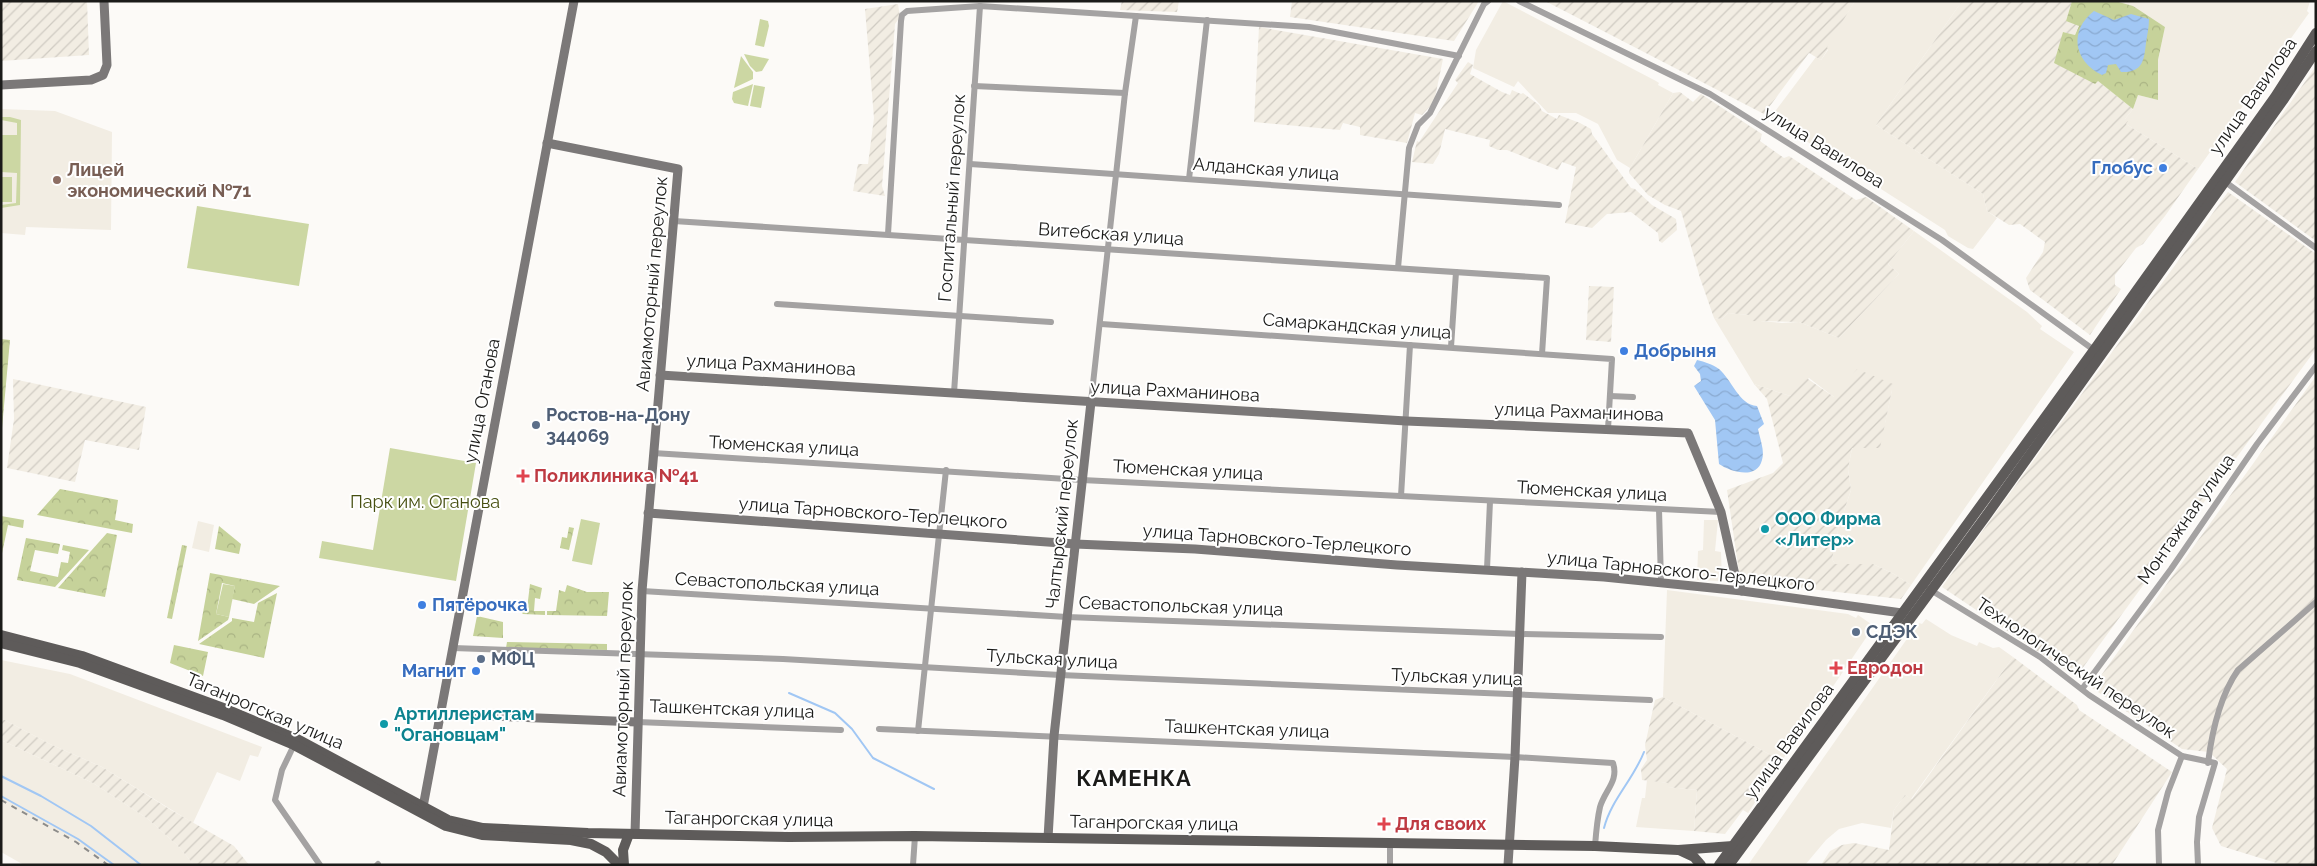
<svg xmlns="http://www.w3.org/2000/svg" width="2317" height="866" font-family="Raleway,sans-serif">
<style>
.built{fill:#f2ede3}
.industrial{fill:url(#industrial-furrows)}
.green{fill:#ccd7a3}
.forest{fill:url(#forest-crowns)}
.water{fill:url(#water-waves)}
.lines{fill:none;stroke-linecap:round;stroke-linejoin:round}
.stream{stroke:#a1c7f4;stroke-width:2}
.street{stroke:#a4a2a2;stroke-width:6}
.secondary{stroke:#7b7878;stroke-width:9}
.primary{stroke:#5e5b5a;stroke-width:10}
.rail{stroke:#8d8c8a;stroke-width:2;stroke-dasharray:6 6;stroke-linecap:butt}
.shop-dot{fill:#3f7fe0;stroke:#fff;stroke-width:2}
.education-dot{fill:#8d6e63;stroke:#fff;stroke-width:2}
.service-dot{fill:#5c6f8a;stroke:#fff;stroke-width:2}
.health-dot{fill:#e0444e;stroke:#fff;stroke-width:2}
.culture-dot{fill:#0f9aa8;stroke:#fff;stroke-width:2}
.labels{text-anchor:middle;stroke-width:4;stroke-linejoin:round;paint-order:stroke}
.street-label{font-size:18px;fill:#1b1b19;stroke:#fff}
.shop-label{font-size:18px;font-weight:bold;fill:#366cbe;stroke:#fff;text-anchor:end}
.education-label{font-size:18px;font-weight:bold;fill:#785e54;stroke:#fff;text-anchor:start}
.service-label{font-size:18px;font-weight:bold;fill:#4e5e75;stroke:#fff;text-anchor:start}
.health-label{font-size:18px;font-weight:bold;fill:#be3a42;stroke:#fff;text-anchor:start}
.park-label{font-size:18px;fill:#464f10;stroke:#fff}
.culture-label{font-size:18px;font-weight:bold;fill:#0d838f;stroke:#fff;text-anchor:start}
.district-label{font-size:22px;font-weight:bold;letter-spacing:1px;fill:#1b1b19;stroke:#fff}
</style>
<defs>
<pattern id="industrial-furrows" width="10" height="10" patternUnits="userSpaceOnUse" patternTransform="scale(1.25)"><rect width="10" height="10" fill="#f2ede3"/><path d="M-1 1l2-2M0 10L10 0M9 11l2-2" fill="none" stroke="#cfcbc2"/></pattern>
<pattern id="forest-crowns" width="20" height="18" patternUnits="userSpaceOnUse" patternTransform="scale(1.25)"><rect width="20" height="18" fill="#c6d29a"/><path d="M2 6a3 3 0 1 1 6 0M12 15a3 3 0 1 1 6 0" fill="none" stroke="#aab484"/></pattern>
<pattern id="water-waves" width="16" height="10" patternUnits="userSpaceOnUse" patternTransform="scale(1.25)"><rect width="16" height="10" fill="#a1c7f4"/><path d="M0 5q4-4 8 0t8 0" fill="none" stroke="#8aaad1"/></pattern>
</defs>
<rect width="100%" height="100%" fill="#fcfaf7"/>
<!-- built -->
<g class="built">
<path d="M1503,1l153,80 3,2 -1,2 15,8 -43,75 -13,-8 -19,-36 -22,-11h-28l-30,-32 -4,6 -41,-19 3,-18z"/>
<path d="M1855,1h107l-86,124 107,69 4,17 10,7 -24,31 -5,-1 -20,-12 -3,-6 -175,-112 46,-61 5,3 7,-10 -2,-3z"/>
<path d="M2115,1h195l-3,10 2,2 -111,156 -72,-45 -1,-5 8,-10 5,-14 20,5v-40l7,-33z"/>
<path d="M1,109l54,2 57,21 -1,98 -85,-3 -1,8 -24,-2z"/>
<path d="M1914,231l113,81 15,14 -2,3 34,23 -163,233 -17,-11 -21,-10h-38l-3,-5 7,-33 12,-36 -3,-21 4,-21 33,-25 7,-33 -58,7 -25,-19 -19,18 -36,-12 -40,-66 8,1 6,-6 21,2v5l33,3 17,-1 40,16 60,-64 -11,-10z"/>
<path d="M1704,520h14l-3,31 6,1 1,29 -25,-1 1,-29 5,-1z"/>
<path d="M198,521l16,4 -5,27 -17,-4z"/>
<path d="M1667,590l181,24 8,4 2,-3 16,11 -57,84 -8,-3 -14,27 2,1 -15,26 -119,-64z"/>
<path d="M1926,619l25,16 26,11 2,-4 14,6 6,-1 14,10 -102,142 -6,-4 -11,15 -3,18 -29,-5 -23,6 -13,11 -21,25h-57l161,-229 10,-13 3,1z"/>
<path d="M1,660l69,14 192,73 -4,10 -8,-2 -10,26 -23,-9 -24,51 -91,-56 -52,-23 -49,-26z"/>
<path d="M1,740l92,43 55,36 31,28 15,18h-170l-23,-13z"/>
<path d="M1647,780l21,3v4l29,3 -3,41 -58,-4 6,-29h3z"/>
</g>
<!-- industrial -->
<g class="industrial">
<path d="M1,1h86l2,54 -88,6z"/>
<path d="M1122,1h57l-2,11 -57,-2z"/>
<path d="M1292,1h187l-25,40 -164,-24z"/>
<path d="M1545,1h310l-28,46 1,2 -7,11 -12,-7 -45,61z"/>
<path d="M1962,1h110l-6,20 13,4 -4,10 -12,-3 32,52 2,-4 36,29 -8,10 3,2 -2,3 72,45 -33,47 -22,28 -7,4 -21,27v10l6,4 -31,46 -60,-45 -4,-12 17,-26 2,-10 -25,-18 -11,1 -22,-14 -4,-17 -107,-69z"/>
<path d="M898,4l2,13 -5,7 -13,162 3,10 -32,-5 5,-27h10l6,-46 -9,-109z"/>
<path d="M1259,27l184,32 -9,43 -12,13 -7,-2 -8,30 -47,-8v-8l-17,-4 -3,7 -86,-8z"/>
<path d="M1468,62l5,3 -3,9 32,18 8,3 2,-5 9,4 2,-1 16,12 3,6 15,8 2,-4 21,8 11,6 1,5 39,54 4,1 17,16 24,14 1,11 -15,13 -3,-2 -1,-8 -27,-21 -24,2 -15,14 -27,-5 11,-56 -14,-5 -4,8 -51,-20h-9l-9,-4 1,-6 -45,-11 -6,25 -6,10 -21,-2 5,-21 2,1 39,-59 -3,-3z"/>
<path d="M2316,66v175l-81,-59z"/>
<path d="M1680,92l13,10 8,-8 61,40 -2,7 24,17 5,-2 67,44 10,-3 48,34 -26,33 11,10 -60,64 -40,-16 -50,-1v-6l-21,-2 -6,6 -8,-1 -14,-40 -19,-67 -16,-6 -17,-10 -19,-22 1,-5 43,-75z"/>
<path d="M2228,192l88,62v95l-240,328 -134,-90z"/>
<path d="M1589,286l25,1 -3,55 -25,-2z"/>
<path d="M1857,369l36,15 -1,6 -12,58h-28l-4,21 3,21 -12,36 -7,33 3,5h38l21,10 17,11 -10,14 -154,-17 -8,-10 -12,-82 46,-17 10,-10 -16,-64 -13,-15 36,12 15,-19 29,20z"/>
<path d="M2316,376v489h-33l-62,-19 -9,-18 15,-59 -18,-17 -27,-3 -90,-61z"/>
<path d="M13,379l133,28 -7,43 -54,-10 -10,42 -68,-14 7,-49z"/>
<path d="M2013,657l64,48 2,5 93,62 -60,93h-291l9,-14 12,-6 12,-2 35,7 5,-40 11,-15 7,4z"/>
<path d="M1663,697l119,64 -34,52 -5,-3 -18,24 -31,-3 3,-41 -30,-3 1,-4 -26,-3 -1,-11 6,-9 -2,-15 10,-45z"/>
<path d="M1,718l49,26 52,23 69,43 63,36 15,19h-55l-15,-18 -31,-28 -55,-36 -92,-43z"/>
</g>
<!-- green -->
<g class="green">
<path d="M760,19l8,2 1,5 -5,21 -9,-2z"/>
<path d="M744,54l25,5 -7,12 -6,1 -6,-6z"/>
<path d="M741,56l12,16v7l-19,9z"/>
<path d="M753,84l-5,22 -14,-3 -2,-4 1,-7z"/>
<path d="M754,85l11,2 -4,21 -11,-2z"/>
<path d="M1,117h9l11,3 -1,85 -19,3v-3l15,-2 1,-30 -16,-1v-37h16v-12l-16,-3z"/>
<rect x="1" y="177" width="11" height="25"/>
<path d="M197,206l112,18 -10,62 -112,-18z"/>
<path d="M390,448l86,15 -20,118 -137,-23 3,-17 51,9z"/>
<path d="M581,519l19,4 -8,42 -20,-4z"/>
<path d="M223,584l12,2 -6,31 -13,-3z"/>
</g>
<!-- forest -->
<g class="forest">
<path d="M2072,1h43l18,5 32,21 -7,33v40l-20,-5 -5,14 -35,-28 -3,3 -41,-21 9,-31 12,3 4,-9 -13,-5z"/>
<path d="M1,339l9,1 -8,88h-1z"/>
<path d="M60,489l58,11 -3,20 18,4 -1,9 -95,-18z"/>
<path d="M1,516l23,4 -1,8 -15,-3 -7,33z"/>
<path d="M219,526l22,18 -2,10 -24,-5z"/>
<path d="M569,527l5,1 -5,22 -9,-2 2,-11 5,1z"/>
<path d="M107,533l10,2 -12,62 -47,-9z"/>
<path d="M26,538l34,6 -2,10 -23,-4 -5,21 28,6 3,-15 7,1 2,-11 -8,-2 1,-5 26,5 -34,37 -38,-7z"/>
<path d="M182,545l5,1 -15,73 -5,-1z"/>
<path d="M210,573l70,13 -26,18 -22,-5 3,-13 -13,-3 -6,31 13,3 -1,3 -30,21z"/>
<path d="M530,584l12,4 -2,11 -5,-1 -1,13h11v4l-22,-1 -2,-2v-4l6,1z"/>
<path d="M567,585l20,7h22l-2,24 -60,-1v-4h9l3,-21 6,2z"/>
<path d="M277,593l-13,65 -65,-14 33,-23v-3l22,4 4,-19z"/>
<path d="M477,616l26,6v16l-30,-2z"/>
<path d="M507,642l100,2v6l-101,-2z"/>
<path d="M174,645l34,7 -5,24 -33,-13z"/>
</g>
<!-- water -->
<g class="water">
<path d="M2094,11l20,9 17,-6 18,5c0,9 -2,16 -3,24 -2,17 -3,30 -25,29l-5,-8 -8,1 -2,8 -4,2c-29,-14 -33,-45 -8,-64z"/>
<path d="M1697,360c8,2 15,4 22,9 13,11 20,36 38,37l7,18 -6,5c2,10 7,22 4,31 -5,20 -31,12 -43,4l-4,-44 -21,-34 7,-5 -1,-7 -6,-8z"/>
</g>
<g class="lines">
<!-- stream -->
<g class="stream">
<path d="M789,693l46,20 17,16 21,29 61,31"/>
<path d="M1,776l40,20 50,30 50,39"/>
<path d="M1,796l77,43 36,26"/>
<path d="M1604,828c7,-28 29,-48 40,-76"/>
</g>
<!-- street -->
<g class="street">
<path d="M1519,1l191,93 232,146 152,110"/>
<path d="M974,86l151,7"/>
<path d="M970,164l589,41"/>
<path d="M1189,179l18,-159"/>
<path d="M2224,181l92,67"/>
<path d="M674,221l873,57 -5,76"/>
<path d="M888,234l13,-213 1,-6 5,-4 73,-5 329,21 150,29"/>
<path d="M1398,268l11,-120 9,-23 12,-12 54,-109 4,-3"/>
<path d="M777,304l274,18"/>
<path d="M1101,324l511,35 -4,70"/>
<path d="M1451,347l5,-75"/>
<path d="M954,393l26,-387"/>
<path d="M1610,396l23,1"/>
<path d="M1091,402l34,-309 11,-77"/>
<path d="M653,453l429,27 639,32"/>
<path d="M1401,496l9,-151"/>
<path d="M1659,509l2,73"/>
<path d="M1487,569l3,-68"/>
<path d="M1929,589l111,68 49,38 93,61 33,7 -16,54 -2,25 1,23"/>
<path d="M642,591l425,26 453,17 141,3"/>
<path d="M453,648l330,11 277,16 590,25"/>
<path d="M2082,689l89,-120 86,-125 59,-78"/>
<path d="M637,722l204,8"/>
<path d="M879,729l636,28 98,6c6,18 -8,27 -13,44 -3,13 -4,26 -5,39"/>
<path d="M918,731l28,-261"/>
<path d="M294,745l-12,25 -7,30 45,65"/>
<path d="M2208,763c4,-32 12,-67 30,-93l78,-68"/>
<path d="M377,865l1,-1"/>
<path d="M913,865l2,-29"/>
<path d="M1390,865v-22"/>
<path d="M2159,865l-1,-35 10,-38 14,-36"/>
</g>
<!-- secondary -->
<g class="secondary">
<path d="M1,85l90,-5 12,-5 4,-10 -3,-64"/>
<path d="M547,143l131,26 -36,422 -7,243"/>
<path d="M660,375l746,46 282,12 33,79 14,63 7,16"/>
<path d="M648,513l427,31 120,5 202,16 207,12 138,14 160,22"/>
<path d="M441,714l196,8"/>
<path d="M423,807l151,-806"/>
<path d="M1048,838l6,-102 37,-334"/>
<path d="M1508,865l7,-108 7,-185"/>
</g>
<!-- primary -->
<g class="primary">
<path d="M1,635l81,21 144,53 71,30 151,81 35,8 105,5 201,4 126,-1 680,10 83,4 55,-4"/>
<path d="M1,643l79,20 143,52 71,30 152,81 36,9 89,5 20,4 15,8 13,13"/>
<path d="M1679,850l15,7 7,8"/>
<path d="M624,865l-1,-15 6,-16"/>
<path d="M1719,865l375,-515 181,-253 41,-64"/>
<path d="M1729,865l257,-349 298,-417 32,-48"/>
</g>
<!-- rail -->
<path class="rail" d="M1,800l75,42 32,23"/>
</g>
<!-- markers -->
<g class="shop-dot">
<circle cx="2163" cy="168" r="5"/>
<circle cx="1624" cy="351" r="5"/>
<circle cx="422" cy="605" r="5"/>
<circle cx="476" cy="671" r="5"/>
</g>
<circle class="education-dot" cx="57" cy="180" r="5"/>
<g class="service-dot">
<circle cx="536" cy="425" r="5"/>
<circle cx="1856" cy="632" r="5"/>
<circle cx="481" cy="659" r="5"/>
</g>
<g class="health-dot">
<path d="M520.5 468.5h5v5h5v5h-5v5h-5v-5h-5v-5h5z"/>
<path d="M1833.5 660.5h5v5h5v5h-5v5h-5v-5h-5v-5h5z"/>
<path d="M1381.5 816.5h5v5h5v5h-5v5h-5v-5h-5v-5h5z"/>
</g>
<g class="culture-dot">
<circle cx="1765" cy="529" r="5"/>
<circle cx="384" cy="724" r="5"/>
</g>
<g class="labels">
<!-- street labels -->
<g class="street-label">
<text transform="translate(2253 96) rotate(-55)" y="6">улица Вавилова</text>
<text transform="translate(1824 147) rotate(32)" y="6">улица Вавилова</text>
<text transform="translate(1266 169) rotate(4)" y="6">Алданская улица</text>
<text transform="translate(952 198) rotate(-86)" y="6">Госпитальный переулок</text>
<text transform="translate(1111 234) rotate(4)" y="6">Витебская улица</text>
<text transform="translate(652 284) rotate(-85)" y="6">Авиамоторный переулок</text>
<text transform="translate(1357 326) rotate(4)" y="6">Самаркандская улица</text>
<text transform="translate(771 365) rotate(3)" y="6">улица Рахманинова</text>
<text transform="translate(1175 391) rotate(3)" y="6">улица Рахманинова</text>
<text transform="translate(482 401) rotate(-79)" y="6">улица Оганова</text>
<text transform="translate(1579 412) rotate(2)" y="6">улица Рахманинова</text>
<text transform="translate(784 446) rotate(3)" y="6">Тюменская улица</text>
<text transform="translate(1188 470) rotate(3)" y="6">Тюменская улица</text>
<text transform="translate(1592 491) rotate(3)" y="6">Тюменская улица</text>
<text transform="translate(873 513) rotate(4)" y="6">улица Тарновского-Терлецкого</text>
<text transform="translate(1062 514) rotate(-84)" y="6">Чалтырский переулок</text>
<text transform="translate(2186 519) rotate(-55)" y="6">Монтажная улица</text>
<text transform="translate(1277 540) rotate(4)" y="6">улица Тарновского-Терлецкого</text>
<text transform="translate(1681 571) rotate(6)" y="6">улица Тарновского-Терлецкого</text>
<text transform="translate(777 584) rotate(3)" y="6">Севастопольская улица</text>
<text transform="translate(1181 606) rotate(2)" y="6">Севастопольская улица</text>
<text transform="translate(1052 659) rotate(3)" y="6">Тульская улица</text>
<text transform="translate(2076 668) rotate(34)" y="6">Технологический переулок</text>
<text transform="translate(1457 677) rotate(2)" y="6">Тульская улица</text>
<text transform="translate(623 689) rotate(-88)" y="6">Авиамоторный переулок</text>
<text transform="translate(732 709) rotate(2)" y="6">Ташкентская улица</text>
<text transform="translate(265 711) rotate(23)" y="6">Таганрогская улица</text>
<text transform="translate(1247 729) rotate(2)" y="6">Ташкентская улица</text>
<text transform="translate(1789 741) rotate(-54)" y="6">улица Вавилова</text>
<text transform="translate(749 819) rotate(1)" y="6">Таганрогская улица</text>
<text transform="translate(1154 823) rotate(1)" y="6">Таганрогская улица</text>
</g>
<!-- shop labels -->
<g class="shop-label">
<text x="2153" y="174">Глобус</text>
<text x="1634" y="357" text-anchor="start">Добрыня</text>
<text x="432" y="611" text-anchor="start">Пятёрочка</text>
<text x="466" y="677">Магнит</text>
</g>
<!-- education labels -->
<g class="education-label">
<text x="67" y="176">Лицей<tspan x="67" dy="21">экономический №71</tspan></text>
</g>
<!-- service labels -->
<g class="service-label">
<text x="546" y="421">Ростов-на-Дону<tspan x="546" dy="21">344069</tspan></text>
<text x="1866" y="638">СДЭК</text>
<text x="491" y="665">МФЦ</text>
</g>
<!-- health labels -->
<g class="health-label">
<text x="534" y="482">Поликлиника №41</text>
<text x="1847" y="674">Евродон</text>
<text x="1395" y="830">Для своих</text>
</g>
<!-- park labels -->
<g class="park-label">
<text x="425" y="508">Парк им. Оганова</text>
</g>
<!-- culture labels -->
<g class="culture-label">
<text x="1775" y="525">ООО Фирма<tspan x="1775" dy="21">«Литер»</tspan></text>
<text x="394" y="720">Артиллеристам<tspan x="394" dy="21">"Огановцам"</tspan></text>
</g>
<!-- district labels -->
<g class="district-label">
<text x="1134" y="786">КАМЕНКА</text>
</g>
</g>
<!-- border -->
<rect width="2317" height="866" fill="none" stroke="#1b1b19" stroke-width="5"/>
</svg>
